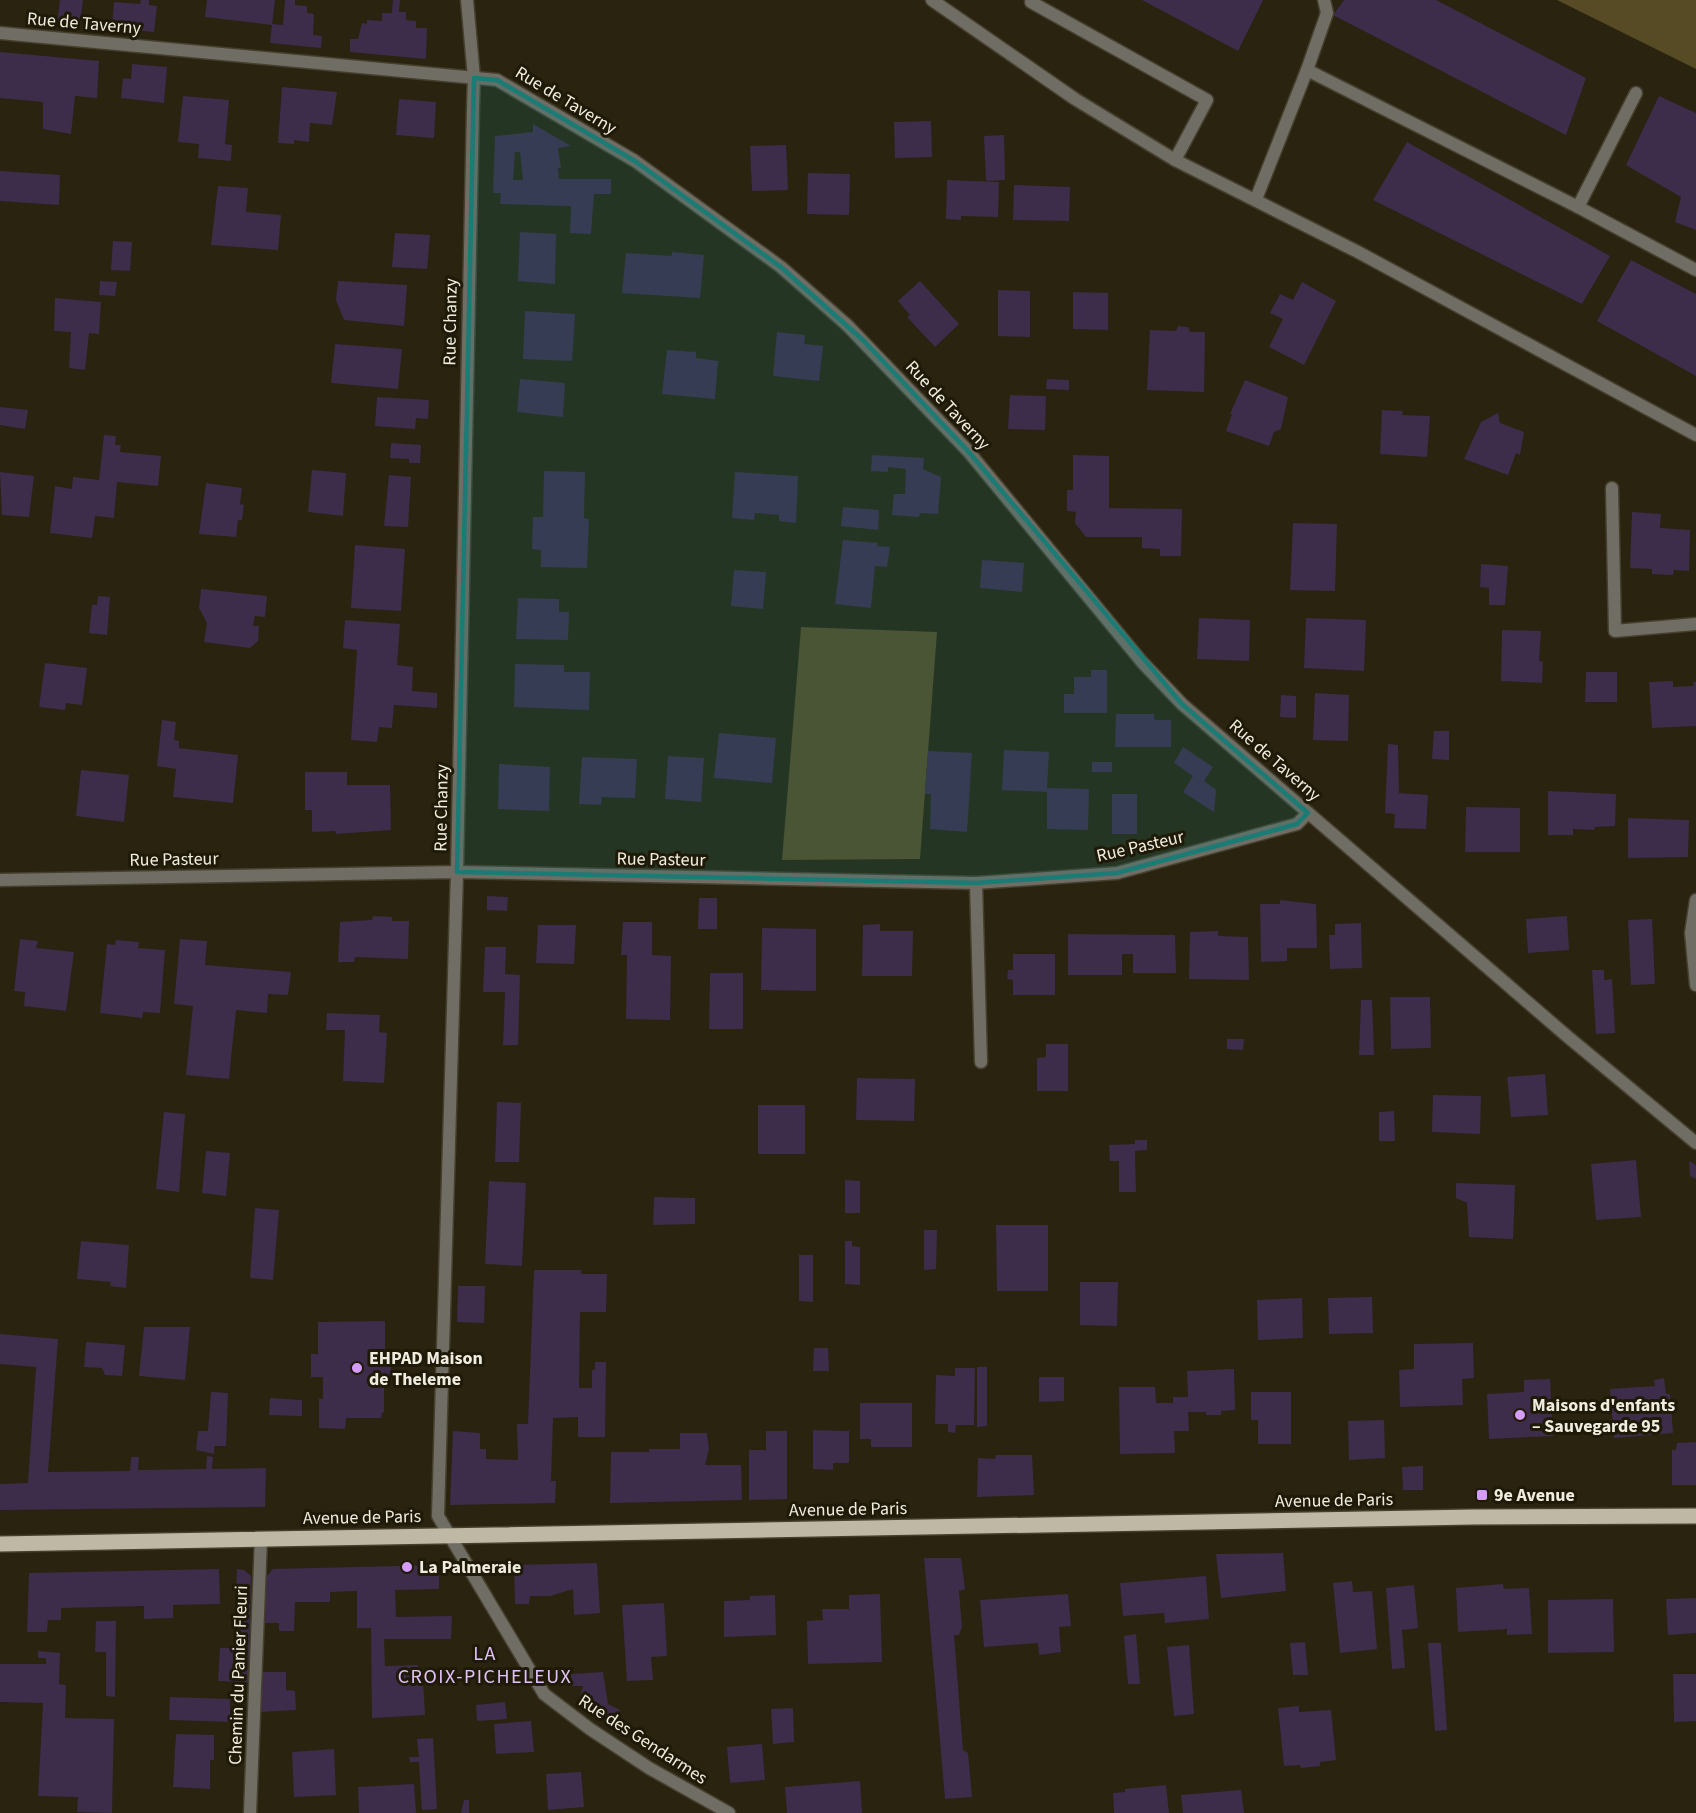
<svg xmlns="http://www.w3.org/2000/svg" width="1696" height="1813" font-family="'Source Sans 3',sans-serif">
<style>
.green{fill:#564b25}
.building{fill:#3e2c4b;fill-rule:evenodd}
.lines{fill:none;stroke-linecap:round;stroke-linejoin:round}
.service-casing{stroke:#453f2d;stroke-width:15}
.minor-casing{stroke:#453f2d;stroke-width:15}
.primary-casing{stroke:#453f2d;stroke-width:18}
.service{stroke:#706d64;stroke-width:12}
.minor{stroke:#706d64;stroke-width:12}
.primary{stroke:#beb8a4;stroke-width:15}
.marked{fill:#1a7c74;fill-opacity:0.2;stroke:#1a7c74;stroke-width:4.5;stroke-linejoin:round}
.poi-dot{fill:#d39cfd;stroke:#1f1a07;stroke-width:2}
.labels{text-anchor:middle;stroke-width:6;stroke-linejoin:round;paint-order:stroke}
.street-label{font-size:18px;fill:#f0ede0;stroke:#1f1a07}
.poi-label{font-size:18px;font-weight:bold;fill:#f0ede0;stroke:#1f1a07;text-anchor:start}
.neighbourhood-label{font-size:20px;letter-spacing:1.5px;fill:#e0c2f8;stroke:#1f1a07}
</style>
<rect width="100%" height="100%" fill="#292310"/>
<!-- green -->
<g class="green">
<path d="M1557,0h139v69z"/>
<path d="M801,627l136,5 -17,227 -138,1z"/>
</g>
<!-- building -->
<g class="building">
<path d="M60,0h23l-3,26 -23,-3z"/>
<path d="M141,0h8v5l8,1 -3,26 -42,-4 2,-26 26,2z"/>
<path d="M207,0h68l-3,25 -67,-8z"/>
<path d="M285,0h10v5l12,1v7l7,1 -1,21 9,1 -1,12 -51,-5 2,-19 11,1z"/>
<path d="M393,0h7l-1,12h7v8l10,1v7h11l-1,31 -76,-7v-13h8l4,-16 5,1v-4l15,1v-8h10z"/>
<path d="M1142,0h121l-25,51z"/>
<path d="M1344,0h92l150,78 -20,57 -233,-120z"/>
<path d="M0,52l99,9 -2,37 -22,-2 -4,38 -28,-5v-27l-43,-4z"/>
<path d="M132,64l35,3 -3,36 -43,-5 2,-20 8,1z"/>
<path d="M282,87l55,5 -5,33 -22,-2 -1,19 -15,-2v4l-16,-1z"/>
<path d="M183,96l46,4 -4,44 7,1 -1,16 -33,-3 1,-14 -21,-2z"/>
<path d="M1659,96l37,17v117l-21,-8 6,-25 -55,-32z"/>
<path d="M399,99l37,3 -2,36 -38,-3z"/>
<path d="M931,121l1,36 -37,1 -1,-36z"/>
<path d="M533,124l38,22 -13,2 3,20h-3l1,11h52v15h-17l-3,40 -21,-1 1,-27 -71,-2 1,-11h-8l2,-57 38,-4zM515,152h5l3,28h-10z"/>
<path d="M1004,135l1,45 -19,1 -2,-45z"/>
<path d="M1407,142l203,114 -28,48 -209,-104z"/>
<path d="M786,145l2,45 -36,1 -2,-45z"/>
<path d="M0,171l60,4 -1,30 -59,-4z"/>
<path d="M808,173l42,1 -1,41 -42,-1z"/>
<path d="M947,180l52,2 -1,35 -37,-1v4l-15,-1z"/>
<path d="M1014,185l56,2 -1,34 -56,-1z"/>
<path d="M218,186l30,2 -2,24 35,3 -3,35 -67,-5z"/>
<path d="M520,232l36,2 -1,50 -37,-3z"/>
<path d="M395,233l35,2 -3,34 -35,-2z"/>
<path d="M113,241l19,1 -2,29 -19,-1z"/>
<path d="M672,252l32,3 -4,43 -78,-5 4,-40 46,3z"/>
<path d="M1631,260l65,34v82l-99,-55z"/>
<path d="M100,281l17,1 -2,14 -16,-1z"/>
<path d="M338,281l69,4 -3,41 -60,-6 -8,-20z"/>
<path d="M920,281l39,43 -24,23 -28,-30 3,-2 -12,-14z"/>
<path d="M1302,282l34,19 -32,64 -35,-18 14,-28 -13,-6 10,-19 13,6z"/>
<path d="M998,290l32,1v46l-32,-1z"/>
<path d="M1073,292l35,1v37l-35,-1z"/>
<path d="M55,298l46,4 -2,32 -10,-1 -4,37 -16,-2 2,-36 -17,-1z"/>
<path d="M525,311l50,3 -3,47 -49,-2z"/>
<path d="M1178,326l10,1 2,5h15l-1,60 -57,-2 3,-60 26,1z"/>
<path d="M777,332l28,3 -1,9 19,2 -4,35 -46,-5z"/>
<path d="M335,344l67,5 -4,40 -67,-6z"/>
<path d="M667,350l29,2v6l22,3 -3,38 -53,-5z"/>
<path d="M520,379l45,4 -2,34 -46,-5z"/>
<path d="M1047,379l22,1v10l-23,-1z"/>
<path d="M1245,380l43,17 -7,32 -7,3 -5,14 -43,-15 6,-17h-2z"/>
<path d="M1010,395l36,1 -1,34 -37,-1z"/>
<path d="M377,397l52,3 -1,19 -12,-1 -1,11 -40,-3z"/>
<path d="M0,407l28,3 -3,19 -25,-4z"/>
<path d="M1382,410l21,1 -1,4 28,1 -3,41 -47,-3z"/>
<path d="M1498,413l2,10 24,9 -4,23 -4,-2 -8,22 -44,-16 17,-37z"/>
<path d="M104,435l12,1 -1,9h6l-1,7 41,4 -3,30 -41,-4 -3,36 -19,-2 -3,22 -42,-5 5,-47 17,3 1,-12 26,3z"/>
<path d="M391,443l30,2 -1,18h-11v-4l-19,-1z"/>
<path d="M872,455l52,3 -1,11 18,8 -3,37 -18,-1 -1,4 -27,-2 2,-21h11l1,-25 -18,-2v5l-17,-1z"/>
<path d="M1073,455l36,1v52l73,1 -1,47h-21v-7l-18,-1v-11h-56l-11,-14 1,-11 -9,-1v-21h6z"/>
<path d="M312,470l34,3 -3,43 -35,-4z"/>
<path d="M544,471l41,1 -1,46 5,1 -2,49 -46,-1v-17l-9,-1 1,-32h10z"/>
<path d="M0,472l34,4 -5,41 -27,-2z"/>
<path d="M735,472l63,4 -2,47 -17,-2v-6l-24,-2 -1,7 -22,-2z"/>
<path d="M389,475l22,2 -3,50 -24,-1z"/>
<path d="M206,483l36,5 -2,16 4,1 -2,15h-4l-2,17 -37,-3z"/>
<path d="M843,507l36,3 -1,20 -37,-4z"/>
<path d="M1632,512l29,2 -1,14 30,2 -1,41 -15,-1 -1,5 -21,-1v-5l-22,-1z"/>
<path d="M1293,523l44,1 -2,67 -45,-1z"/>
<path d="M843,540l35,3 -1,3 13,1 -3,20 -12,-1 -4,42 -36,-4z"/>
<path d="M355,545l50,4 -4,62 -50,-3z"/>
<path d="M982,560l42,3 -2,29 -42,-4z"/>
<path d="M1481,564l27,2 -3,39h-16v-17l-9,-1z"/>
<path d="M734,570l32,2 -3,37 -32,-3z"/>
<path d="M201,589l66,7 -2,21 -10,-1 -2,10h6l-1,15 -8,7 -46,-6 3,-19 -8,-15z"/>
<path d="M98,596l12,1 -3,38 -18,-2 3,-28h5z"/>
<path d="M518,598l41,1v13h10l-1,28 -52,-1z"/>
<path d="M1199,618l51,2 -1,41 -52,-2z"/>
<path d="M1306,618l60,2 -2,51 -60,-3z"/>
<path d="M345,620l55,4 -3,41 16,2 -1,24 25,2v15l-43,-3 -2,23 -13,-1 -2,15 -26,-2 6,-90 -14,-2z"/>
<path d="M1502,630l39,1 -2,30 4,1 -1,21 -41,-2z"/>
<path d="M45,663l42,5 -5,37 -16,-2 -1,7 -26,-3z"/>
<path d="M515,664l49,1v7h26l-1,38 -75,-3z"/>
<path d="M1091,670h16v43h-43v-19h10v-17h17z"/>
<path d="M1586,672h31v30h-32z"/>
<path d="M1673,681v6l21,-1 -1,-4h3v44l-44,2 -3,-46z"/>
<path d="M1315,693l34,2 -1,46 -35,-1z"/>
<path d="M1281,695l15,1v22l-16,-1z"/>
<path d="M1116,714h38v6h17v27h-56z"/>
<path d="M162,720l14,2 -2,18 5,1v7l59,7 -5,48 -60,-6 3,-28 -19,-3z"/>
<path d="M1434,731h15v29l-17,-1z"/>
<path d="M719,733l57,5 -4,45 -58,-5z"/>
<path d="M1388,744l10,1 1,48 29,2 -2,34 -32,-1 1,-14 -10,-1z"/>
<path d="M1183,747l30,20 -9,14 12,9 -2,22 -31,-20 10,-16 -19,-13z"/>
<path d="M1004,750l45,2 -2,36 42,1 -1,41 -41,-1v-37l-45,-2z"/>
<path d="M928,751l44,2 -5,79 -37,-3 1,-35h-6v-3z"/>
<path d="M668,756l36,2 -3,44 -36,-3z"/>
<path d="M582,757l55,2 -2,39 -33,-1 -1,8 -22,-1z"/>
<rect x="1092" y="762" width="20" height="10"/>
<path d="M499,764l51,3 -1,44 -51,-2z"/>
<path d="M81,770l48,5 -5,47 -48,-6z"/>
<path d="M305,772h42v13h43l1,45 -55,4 -1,-3 -23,1v-22h-7z"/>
<path d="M1548,791l68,3 -1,32 -20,1 -1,3 -21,-1v6h-25z"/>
<rect x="1112" y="794" width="25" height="40"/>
<path d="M1466,807l54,1v44h-55z"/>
<path d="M1628,818l61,2 -1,37 -60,1z"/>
<path d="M487,896l21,1 -1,14 -20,-1z"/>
<path d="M699,898h18v31h-19z"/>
<path d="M1280,900l36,4 1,44h-30v13l-26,1 -1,-58h20z"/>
<path d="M373,916l19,1v4h17l-1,38 -53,-2 -1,5h-16l2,-40 32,-2z"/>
<path d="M1567,916l2,34 -41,3 -2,-34z"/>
<path d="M1652,919l3,65 -24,1 -3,-65z"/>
<path d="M623,922h29v33l19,1 -1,64 -44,-1 1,-64h-6z"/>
<path d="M1361,923l1,45 -32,1 -1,-34h6v-11z"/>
<path d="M880,924v7h33l-1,45h-50l1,-51z"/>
<path d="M538,925h38l-2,39 -38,-1z"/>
<path d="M762,928l54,1v62l-55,-1z"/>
<path d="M1218,931v5l30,1 1,43 -60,-1 1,-47z"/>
<path d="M1068,934l107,1 1,38h-43v-19h-11v21h-54z"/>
<path d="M20,939l18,2 -2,7 38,4 -8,59 -42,-5 1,-14 -11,-1z"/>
<path d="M180,939l27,2 -2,24 86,7 -3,23 -20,-1 -1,19 -31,-3 -7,69 -43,-4 7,-69 -19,-2z"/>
<path d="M116,940l23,2 -1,6 27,2 -5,63 -17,-1 -1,6 -42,-5 7,-69 8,1z"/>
<path d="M485,947h21l-1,27 15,1 -2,70h-15l2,-53h-22z"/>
<path d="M1013,954h42v41h-42v-15l-6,-1 1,-9h5z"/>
<path d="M1592,970h12v10l8,-1 3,54 -19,1z"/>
<path d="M710,973h33v56h-34z"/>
<path d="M1390,997h40l1,51 -40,1z"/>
<path d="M1361,1000h11l2,55h-15z"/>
<path d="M327,1013l53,2 -1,17 8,1 -3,50 -41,-2 2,-51h-19z"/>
<path d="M1227,1039h17l-1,11 -16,-1z"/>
<path d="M1046,1044h22v47h-31v-33l9,-1z"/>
<path d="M1545,1074l3,41 -37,2 -4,-40z"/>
<path d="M857,1078l58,1 -1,42 -58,-1z"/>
<path d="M1433,1095l48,1 -1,38 -48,-2z"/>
<path d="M497,1102l24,1 -2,59h-24z"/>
<rect x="758" y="1105" width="47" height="49"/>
<path d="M1394,1111l1,30h-16v-29z"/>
<path d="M164,1112l21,2 -6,78 -23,-3z"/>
<path d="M1135,1140h12v10l-12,1 1,41h-17v-31h-9l-1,-16 26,-1z"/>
<path d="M206,1151l24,2 -4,43 -24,-3z"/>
<path d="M1636,1160l5,57 -45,3 -5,-56z"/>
<path d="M1689,1161l7,4v14l-6,-3z"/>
<path d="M845,1180l15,1v32h-15z"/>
<path d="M489,1181l37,2 -4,83 -37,-2z"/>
<path d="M1456,1183l59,2 -2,54 -44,-2 -2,-34 -11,-5z"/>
<path d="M654,1197l41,1v26l-42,1z"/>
<path d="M255,1208l24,2 -6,70 -23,-2z"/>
<path d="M996,1225h52v66h-51z"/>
<path d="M924,1230h13l-1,39 -12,1z"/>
<path d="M81,1241l48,4 -3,43 -16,-2 1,-4 -34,-3z"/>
<path d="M845,1241h7v5l8,1v38l-15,-1z"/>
<path d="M799,1255h14v47l-14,-1z"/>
<path d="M534,1270h47v4h26l-1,38h-26l-1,76h13v-18h3v-8h11l-1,75h-27v-20l-25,1 -2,63h5l-1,22 -105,2 3,-74 27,2v16h6v10l32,1 -1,-36h11z"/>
<path d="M1080,1282h38l-1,44 -37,-1z"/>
<path d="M458,1286h27l-1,37 -27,-1z"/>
<path d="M1372,1297l1,36 -44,1 -1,-36z"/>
<path d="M1302,1298l1,40 -45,2 -1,-40z"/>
<path d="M385,1321v36l6,3v15l-7,5v32l-2,1 -1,5h-35l-1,11 -26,-1v-29h4v-22h-12v-23h7v-32z"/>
<path d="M144,1327h46l-5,53 -46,-4z"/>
<path d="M0,1334l58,5 -10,133 82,-1 1,-14h8l-1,13 68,-1 1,-13 6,1 -1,12 54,-1 -1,39 -265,3v-26l28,-1 8,-116 -36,-3z"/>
<path d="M86,1342l39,3 -3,31 -17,-1 -3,-7 -18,-1z"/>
<path d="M1473,1343l1,35 -12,1 1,26 -63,2 -1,-37 15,-1v-25z"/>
<path d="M814,1348h14l1,23h-16z"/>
<path d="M977,1367h10v59l-10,1z"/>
<path d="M955,1368h20l-1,57h-18l-1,8 -7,-1v-8h-13l1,-49 19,1z"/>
<path d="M1234,1369l1,41 -14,1v4h-15v-3h-18l1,19h-15l1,22 -55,1 -1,-67h36l1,16h17v-6h15l-1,-26z"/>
<path d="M1039,1377h25v24l-25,1z"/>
<path d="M1664,1378l2,16h4l3,39 -59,5 -4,-49 45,-3 -1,-6z"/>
<path d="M1550,1379l3,57 -64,3 -2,-45 37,-2v-12z"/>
<path d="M211,1392l17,1 -2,53h-12v8l-18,-4 2,-19h10z"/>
<path d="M1251,1392h40v52h-33v-24h-7z"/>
<path d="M270,1398l32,2v16l-33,-1z"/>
<path d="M860,1403h52v44h-41v-8h-11z"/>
<path d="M1384,1420l1,38 -36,2 -1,-39z"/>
<path d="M813,1430l36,1v32h-16v7l-20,-1z"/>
<path d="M766,1431h21v68l-38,1v-50h17z"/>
<path d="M680,1433h27l2,16 -4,16h36l1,35 -132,3 1,-51h38v-3h31z"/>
<path d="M1696,1442v43h-24v-35h4l1,-7z"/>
<path d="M996,1455h36l2,40 -57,2 1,-39 17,1z"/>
<path d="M1423,1466v24h-20l-1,-23z"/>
<path d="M1283,1553l3,38 -65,7 -5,-44z"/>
<path d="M924,1558h37l4,31 -6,2 3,36 -3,8h-5l9,115 5,3 4,44 -27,2z"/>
<path d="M597,1563l3,50 -26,2 -1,-26 -23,7h-20l-1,8h-14l-1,-39z"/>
<path d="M439,1565v24l-44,1 1,27 56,-1 -1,23h-67l1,27 33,-1 1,14h4l2,36 -53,3 -1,-90h-14v-37l-27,1v10h-35l-1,29h-15v-8h-14l1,-46 7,-8z"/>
<path d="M219,1569l1,35 -47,1v13l-29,1v-13l-83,2v12h-13l-1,12h-20l2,-59z"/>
<path d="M237,1569l7,1 7,6 -3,106 -30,-1 2,-33h14z"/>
<path d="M1206,1576l3,43 -44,4 -1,-10 -41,3 -3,-33z"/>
<path d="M1352,1581l1,11 19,-1 5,58 -37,4 -7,-70z"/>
<path d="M1503,1584l1,5 25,-1 3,46 -25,1v-6l-49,3 -2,-44z"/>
<path d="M1414,1585l4,43 -16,2 3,38 -13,1 -6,-81z"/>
<path d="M880,1594l2,68 -74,2 -1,-43 16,-1 -1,-11h27v-14z"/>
<path d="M1068,1594l3,32 -12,1 2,25 -22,3 -1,-12 -54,4 -4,-47z"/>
<path d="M775,1595l1,40 -52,2v-36l26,-1v-4z"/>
<path d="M1696,1598v35l-28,2 -2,-36z"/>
<path d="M1613,1599l1,53 -66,1v-53z"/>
<path d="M664,1603l3,53 -16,1 2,23 -26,1 -5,-76z"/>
<path d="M96,1621h20l-1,76 -9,-1v-44h-11z"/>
<path d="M1136,1634l4,50h-12l-4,-48z"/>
<path d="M1305,1642l3,33h-15l-3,-32z"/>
<path d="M1428,1643h13l6,87 -12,1z"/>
<path d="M1189,1645l5,69 -20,2 -7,-69z"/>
<path d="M38,1651l22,2 -1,31 7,1 -1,33 49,1 -2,94 -35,-1 1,-15 -40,-1 5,-93 -43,-1v-38h46v-6h-8z"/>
<path d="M262,1672h24v18l9,1 1,19 -35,2z"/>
<path d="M603,1672l5,32 12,6 -6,9 -34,-22 3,-11h-11l-1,-12z"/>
<path d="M1673,1674h23v47l-22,1z"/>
<path d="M170,1697l60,2v23l-61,-2z"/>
<path d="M505,1702l2,17 -30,2 -1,-16z"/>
<path d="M1299,1706v6l32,-2 5,50 -16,2v4l-19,2 -1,-3 -16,1 -6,-58z"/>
<path d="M793,1708l1,34 -21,2 -2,-35z"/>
<path d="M531,1721l3,31 -38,2 -2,-30z"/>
<path d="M176,1734l38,1v25h-4v29l-37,-2z"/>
<path d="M433,1738l4,71 -15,1 -3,-48h-9l-1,-5h10l-2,-18z"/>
<path d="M762,1744l3,36 -35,3 -3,-36z"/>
<path d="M334,1749l2,46 -42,2 -2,-45z"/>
<path d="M581,1772l3,35 -36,3 -2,-36z"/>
<path d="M860,1781l2,32h-75l-2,-26z"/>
<path d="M414,1784l2,29h-57l-1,-26z"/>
<path d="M1166,1785l3,28h-55l-1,-20 12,-1v-3z"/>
<path d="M1241,1790l3,23h-61l-2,-18z"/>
<path d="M464,1800h5v13h-8z"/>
</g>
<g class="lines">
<!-- service casing -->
<g class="service-casing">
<g id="service">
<path d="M932,0l143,99 100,61 183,92 338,183"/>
<path d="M1031,2l176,98 -32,60"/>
<path d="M1307,70l20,-57 -3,-13"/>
<path d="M1256,199l51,-129 271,137 118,63"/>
<path d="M1578,207l58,-114"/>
<path d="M976,883l5,179"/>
<path d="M250,1813l11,-275"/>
</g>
</g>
<!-- minor casing -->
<g class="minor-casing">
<g id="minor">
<path d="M467,0l7,78 -1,30 -16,764 -19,644 106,178 46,35 59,39 80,45"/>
<path d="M0,33l497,47 138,81 146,106 66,58 121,126 174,211 40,42 386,333 128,106"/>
<path d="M1612,488l3,143 81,-7"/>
<path d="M0,880l457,-8 519,11 141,-10 180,-49 11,-11"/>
<path d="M1696,900l-5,33 5,52"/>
</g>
</g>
<!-- primary casing -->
<g class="primary-casing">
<path id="primary" d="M0,1544l1473,-27 223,-1"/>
</g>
<!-- service -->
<use href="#service" class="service"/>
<!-- minor -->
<use href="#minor" class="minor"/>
<!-- primary -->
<use href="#primary" class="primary"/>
</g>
<!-- marked area -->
<path class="marked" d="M474,78l23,2 138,81 146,106 83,74 104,110 214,253 126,109 -11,11 -180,49 -141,10 -519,-11z"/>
<!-- markers -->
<g class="poi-dot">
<circle cx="357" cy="1368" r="6"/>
<circle cx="1520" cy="1415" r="6"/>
<rect x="1476" y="1489" width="12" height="12" rx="3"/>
<circle cx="407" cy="1567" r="6"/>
</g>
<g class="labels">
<!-- street labels -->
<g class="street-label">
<text transform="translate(84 23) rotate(5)" y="6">Rue de Taverny</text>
<text transform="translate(566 100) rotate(31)" y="6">Rue de Taverny</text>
<text transform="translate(450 322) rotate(-89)" y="6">Rue Chanzy</text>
<text transform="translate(948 405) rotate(47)" y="6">Rue de Taverny</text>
<text transform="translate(1275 760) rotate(41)" y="6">Rue de Taverny</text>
<text transform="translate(441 808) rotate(-89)" y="6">Rue Chanzy</text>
<text transform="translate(1140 846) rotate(-13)" y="6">Rue Pasteur</text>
<text transform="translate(174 859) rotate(-1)" y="6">Rue Pasteur</text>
<text transform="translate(661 859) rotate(1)" y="6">Rue Pasteur</text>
<text transform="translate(1334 1500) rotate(-1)" y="6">Avenue de Paris</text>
<text transform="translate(848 1509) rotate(-1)" y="6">Avenue de Paris</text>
<text transform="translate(362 1517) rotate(-1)" y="6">Avenue de Paris</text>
<text transform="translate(238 1675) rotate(-88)" y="6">Chemin du Panier Fleuri</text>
<text transform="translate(643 1739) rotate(33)" y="6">Rue des Gendarmes</text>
</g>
<!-- poi labels -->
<g class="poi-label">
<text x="369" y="1364">EHPAD Maison<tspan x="369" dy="21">de Theleme</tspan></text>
<text x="1532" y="1411">Maisons d'enfants<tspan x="1532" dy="21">– Sauvegarde 95</tspan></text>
<text x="1494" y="1501">9e Avenue</text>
<text x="419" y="1573">La Palmeraie</text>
</g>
<!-- neighbourhood labels -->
<g class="neighbourhood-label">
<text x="485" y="1660">LA<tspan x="485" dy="23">CROIX-PICHELEUX</tspan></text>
</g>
</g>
</svg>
